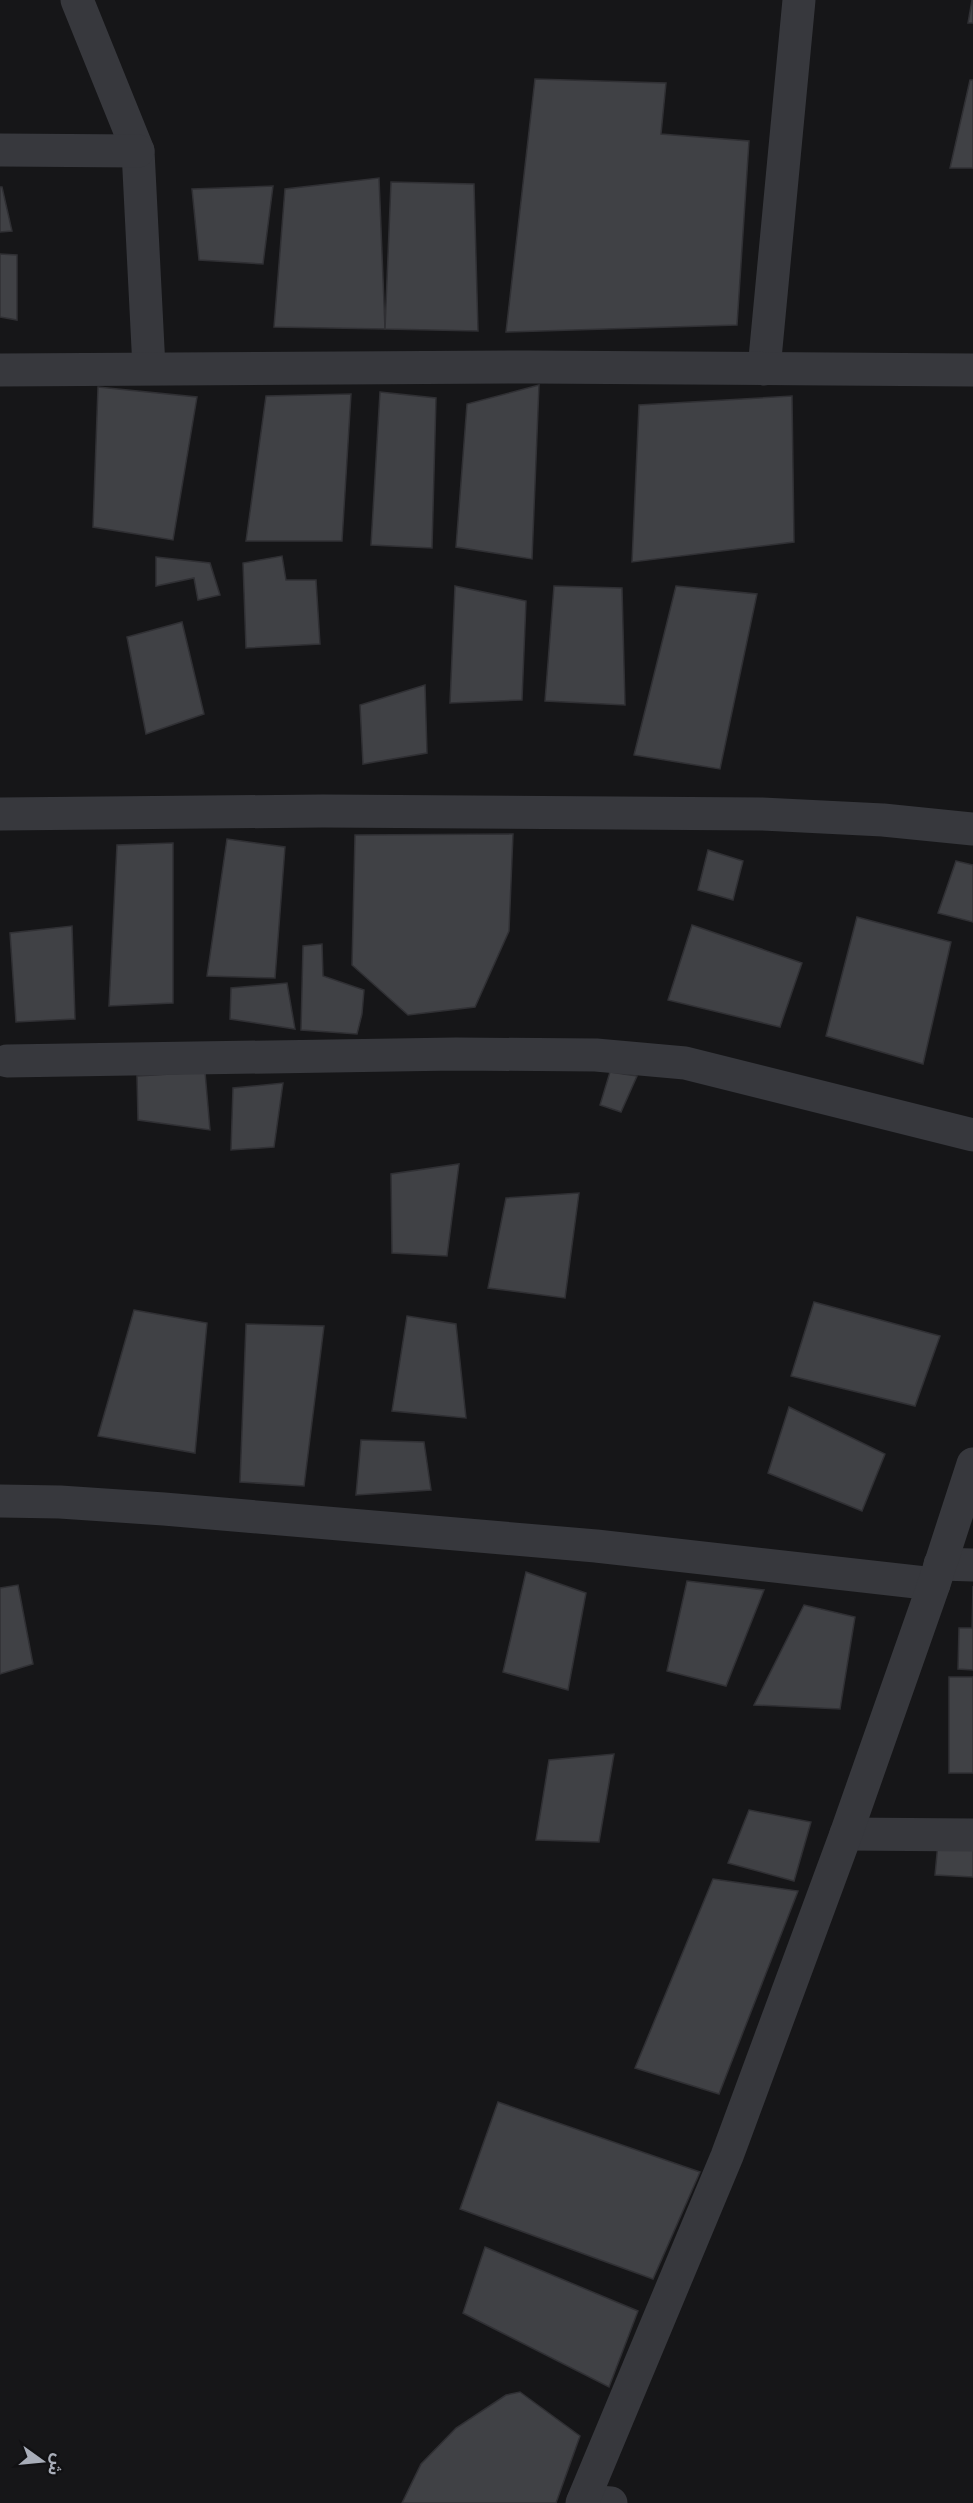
<svg xmlns="http://www.w3.org/2000/svg" width="973" height="2503" font-family="Jost,'Noto Sans Arabic',sans-serif">
<style>
.building{fill:#404145;stroke:#303034;stroke-width:1.5}
.lines{fill:none;stroke-linecap:round;stroke-linejoin:round}
.minor{stroke:#37383d;stroke-width:33}
.tertiary{stroke:#37383d;stroke-width:33}
</style>
<rect width="100%" height="100%" fill="#161618"/>
<!-- building -->
<g class="building">
<path d="M972,0h1v23h-5z"/>
<path d="M535,79l131,4 -5,51 88,7 -12,184 -231,7z"/>
<path d="M970,80h3v88h-23z"/>
<path d="M379,178l6,151 -111,-2 11,-138z"/>
<path d="M391,182l83,2 4,147 -93,-2z"/>
<path d="M273,186l-10,78 -64,-4 -7,-71z"/>
<path d="M0,187h2l10,44 -12,1z"/>
<path d="M0,254l17,1v65l-17,-3z"/>
<path d="M539,385l-7,174 -76,-12 11,-143z"/>
<path d="M98,387l99,10 -24,143 -80,-13z"/>
<path d="M380,392l56,6 -4,150 -61,-3z"/>
<path d="M351,394l-9,147h-96l20,-145z"/>
<path d="M792,396l2,146 -162,20 7,-157z"/>
<path d="M282,556l4,24h30l4,64 -74,4 -3,-85z"/>
<path d="M156,557l54,6 10,32 -22,5 -4,-22 -38,8z"/>
<path d="M455,586l71,15 -4,99 -72,3z"/>
<path d="M554,586l68,2 3,117 -80,-4z"/>
<path d="M676,586l81,8 -37,175 -86,-14z"/>
<path d="M182,622l22,92 -58,20 -19,-97z"/>
<path d="M425,685l2,68 -64,11 -3,-59z"/>
<path d="M513,834l-4,97 -34,76 -67,8 -56,-50 3,-130z"/>
<path d="M227,839l58,8 -10,131 -68,-2z"/>
<path d="M173,843v160l-64,3 8,-161z"/>
<path d="M708,850l35,11 -10,39 -35,-10z"/>
<path d="M956,861l17,4v57l-35,-9z"/>
<path d="M857,917l94,25 -28,122 -97,-28z"/>
<path d="M692,925l110,38 -22,64 -112,-27z"/>
<path d="M72,926l3,93 -59,3 -6,-89z"/>
<path d="M322,944l1,32 41,14 -2,24 -5,20 -56,-4 2,-84z"/>
<path d="M287,983l8,46 -65,-10 1,-31z"/>
<path d="M205,1072l5,58 -72,-10 -1,-44z"/>
<path d="M610,1072l27,4 -16,36 -21,-7z"/>
<path d="M283,1083l-9,64 -43,3 2,-62z"/>
<path d="M459,1164l-12,92 -55,-3 -1,-79z"/>
<path d="M579,1193l-14,105 -77,-10 18,-90z"/>
<path d="M814,1302l126,34 -25,70 -124,-30z"/>
<path d="M134,1310l73,13 -12,130 -97,-17z"/>
<path d="M407,1316l49,8 10,94 -74,-7z"/>
<path d="M246,1324l78,2 -20,160 -64,-4z"/>
<path d="M789,1407l96,47 -23,57 -94,-38z"/>
<path d="M361,1440l63,2 7,48 -75,5z"/>
<path d="M526,1572l60,21 -18,97 -65,-18z"/>
<path d="M687,1581l77,9 -38,96 -59,-15z"/>
<path d="M18,1585l15,79 -33,10v-86z"/>
<path d="M973,1586v84l-15,-1 1,-41h13z"/>
<path d="M804,1605l51,12 -15,92 -86,-4z"/>
<rect x="949" y="1677" width="24" height="96"/>
<path d="M614,1754l-15,88 -63,-2 13,-80z"/>
<path d="M749,1810l62,12 -17,59 -66,-18z"/>
<path d="M938,1843l35,3v31l-38,-2z"/>
<path d="M713,1879l85,12 -79,203 -84,-26z"/>
<path d="M498,2102l202,70 -47,107 -193,-70z"/>
<path d="M485,2247l153,64 -29,76 -146,-74z"/>
<path d="M520,2392l60,44 -24,67h-154l19,-39 35,-36 50,-33z"/>
</g>
<g class="lines">
<!-- minor -->
<g class="minor">
<path d="M77,0l61,151 11,217"/>
<path d="M0,150l138,1"/>
<path d="M764,369l35,-369"/>
<path d="M0,370l530,-3 443,3"/>
<path d="M0,814l323,-3 439,3 121,6 90,9"/>
<path d="M7,1061l449,-7 140,1 89,8 288,72"/>
<path d="M0,1501l60,1 104,7 432,37 338,38"/>
<path d="M940,1564l33,1"/>
<path d="M846,1834l127,1"/>
<path d="M583,2501l28,2"/>
</g>
<!-- tertiary -->
<path class="tertiary" d="M582,2503l145,-347 119,-322 88,-250 39,-120"/>
</g>
<!-- north arrow -->
<g transform="translate(42 2461) rotate(105)" stroke="#111113" stroke-width="4.5" paint-order="stroke">
<path d="M0-4.5L10 22L0 15L-10 22Z" fill="#a8adb8"/>
<text y="-9" font-size="16" font-weight="bold" text-anchor="middle" fill="#a8adb8">ش</text>
</g>
</svg>
